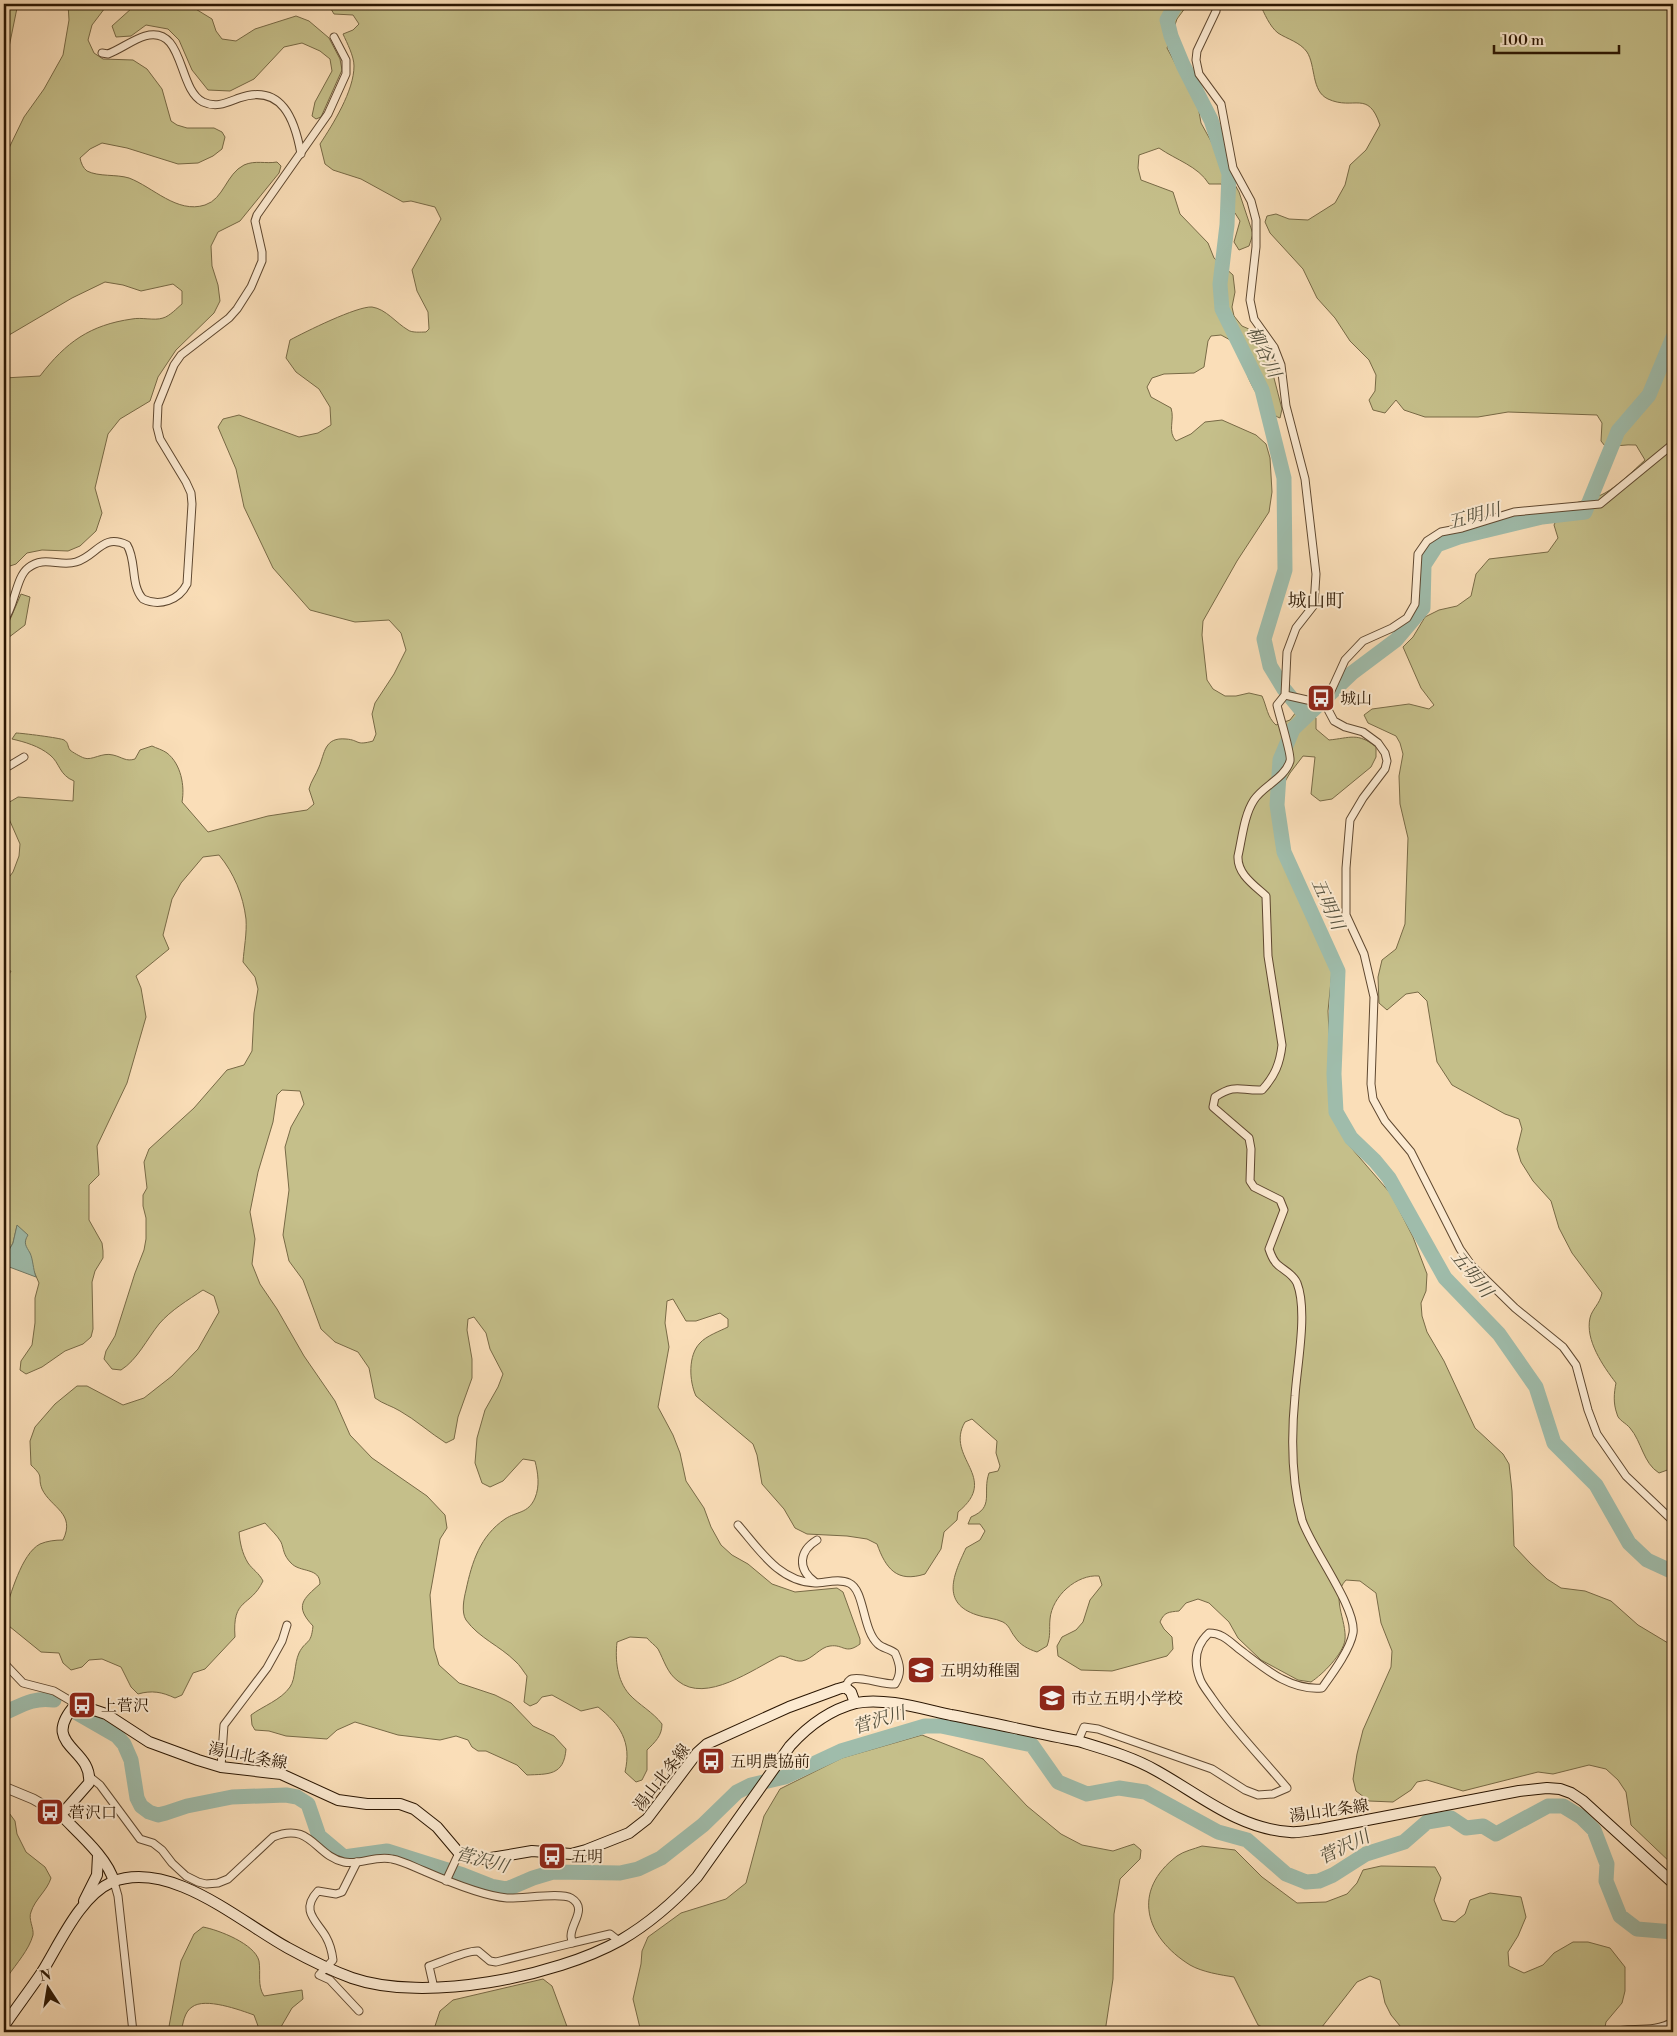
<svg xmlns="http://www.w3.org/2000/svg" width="1677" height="2036" font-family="'Libre Bodoni','Noto Serif JP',serif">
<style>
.green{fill:#c5bf8a;stroke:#786a46}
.water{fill:#9fbcab;stroke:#717a67}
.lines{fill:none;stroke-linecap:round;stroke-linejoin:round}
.river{stroke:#9fbcab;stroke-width:15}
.minor-casing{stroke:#5f4830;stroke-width:9}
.tertiary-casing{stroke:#5f4830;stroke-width:11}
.secondary-casing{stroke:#2b1602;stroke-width:12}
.minor{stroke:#fcead1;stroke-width:7}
.tertiary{stroke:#fcead1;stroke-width:9}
.secondary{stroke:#fcead1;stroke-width:10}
.labels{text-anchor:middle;stroke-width:4;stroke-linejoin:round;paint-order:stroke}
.poi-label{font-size:16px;fill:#2b1602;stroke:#fcead1;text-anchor:start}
.street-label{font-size:16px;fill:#2b1602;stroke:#fcead1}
.water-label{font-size:18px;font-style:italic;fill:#54503d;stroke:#fcead1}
.quarter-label{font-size:19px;fill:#2b1602;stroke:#fcead1}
</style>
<rect width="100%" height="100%" fill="#fadeb8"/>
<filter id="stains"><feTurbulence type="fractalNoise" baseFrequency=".004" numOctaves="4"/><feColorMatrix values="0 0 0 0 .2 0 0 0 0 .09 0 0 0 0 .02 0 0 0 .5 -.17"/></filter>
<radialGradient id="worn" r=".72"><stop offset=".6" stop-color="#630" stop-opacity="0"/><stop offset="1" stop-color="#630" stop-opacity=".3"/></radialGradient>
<!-- green -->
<g class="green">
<path d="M7,4h5l5,4 -10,49 -3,6v-58z"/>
<path d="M68,4h40l-16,21 -4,15 6,13 9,6 30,1 14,9 15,20 9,32 6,4 10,3h27l8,4 3,5 -3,12 -9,7 -15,7 -20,1 -51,-16 -25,-5 -12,6 -10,9c1,5 3,10 7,13 12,6 29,3 42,7 24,9 48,36 76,27 19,-6 21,-31 39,-40 11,-5 22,-1 33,-3l4,4 -2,7 -39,48 -22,11 -7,14 1,20 6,19 2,16 -6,12 -38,37 -18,27 -8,24 -30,18 -12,15 -13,54 7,25 -6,18 -16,15 -12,5 -26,-1 -15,3 -11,11 -12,4v-190l36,-2c26,-34 50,-51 92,-57 10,-2 22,2 31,-1 7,-2 14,-10 19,-14v-13l-9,-7 -32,7 -18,-6 -18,-3 -33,16 -68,40v-188l5,-2 15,-31 20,-28 19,-34 6,-35z"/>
<path d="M133,4h29l32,4 18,11 4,12 6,8 14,2 19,-12 41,-13 13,5 20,17 11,21 2,11 -21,47 -5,2 -4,-3 3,-14 17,-31 -2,-12 -10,-8 -18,-8 -18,4 -30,32 -24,12 -22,-1 -16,-20 -13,-30 -11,-11 -22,-4 -15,11 -15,1 -4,-11 20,-18z"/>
<path d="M328,4h860l-11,15 -10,29 31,58 3,17 38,69 14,42 -4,12 -10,4 -5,-8 6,-21 -5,-8 -11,-5 -1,-6 9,-6 -11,-12h-12c-11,-18 -33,-24 -50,-36l-20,7 -1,13 3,12 32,12 7,22 28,29 6,15 19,17 2,17 -3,15 2,9 8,10 16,7 9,18 15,58 -2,9c-13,-4 -30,-33 -34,-47 -2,-7 -1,-16 -1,-23l-24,-13 -10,1 -3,5 -4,26 -10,6 -30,1 -12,4 -5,9 4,10 20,11c4,12 -4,23 5,33l15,-7 14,-12 17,-2 34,15 10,9 4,14 2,34 -3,20 -32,49 -34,60 -1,14 5,45 6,9 12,7h11l13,-3 13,3c5,11 5,21 14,29l14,-5 6,-8 17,3 3,3v11l13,11c21,-2 29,-8 47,7v10l-5,10 -39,32 -12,2 -9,-7 4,-37 -12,-1 -13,17 -18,31 6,49 54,118 -4,40 5,103 14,29 44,51 22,43 14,37 -1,17 -5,12 1,13 5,16 17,29 31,67 28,26 6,10 3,27 2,55 16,17 17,16 14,9 24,3 26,10 27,24 35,21v219l-42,-40 -5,-33 -8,-12 -12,-11 -17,-4 -36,9 -15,-2 -75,19 -36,-11 -10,2 -6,8 -18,12 -24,-1 -13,-10 -3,-12 4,-25 6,-24 28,-63 1,-16 -11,-28 -5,-30 -16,-12 -14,-1c-16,17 1,40 -1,60 -2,14 -22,34 -34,42l-13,-2 -37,-20 -23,-22 -9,-16 -20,-19 -11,-4 -12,4 -7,8c-10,1 -15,1 -19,11l4,7 8,8 1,12 -6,7 -55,15 -31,-1 -23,-14 -1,-10 5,-9 14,-7 7,-8 7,-22 12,-15 -3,-9c-22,-2 -47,20 -49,43 -1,11 1,16 -3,27l-10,6c-9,-3 -17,-7 -22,-15 -5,-6 -5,-11 -12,-15 -8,-4 -18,-4 -26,-7 -37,-12 -23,-41 -11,-67l14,-8 5,-9 -5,-7h-12l3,-7c24,-10 11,-24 18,-44l9,-2 2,-5 -4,-13 1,-12 -25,-22 -7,3c-21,36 36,55 -7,90l-1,8 -13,12 -3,17 -16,25c-28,9 -39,-5 -48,-30l-10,-5 -20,-3 -40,-2 -12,-6 -11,-19 -22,-25 -5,-29 -4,-11 -57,-48c-7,-15 -8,-41 4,-53 6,-7 20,-12 28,-16v-8l-8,-6 -24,8h-10l-13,-22 -6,2 -2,22 4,24 -11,60 15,28 7,18 6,28 18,27 7,19 10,18 11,10 16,9 24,20 23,8 42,-4 6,4 17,47v5c-15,11 -16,0 -30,2 -10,1 -17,13 -28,15 -8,1 -14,-5 -22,-5 -27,13 -74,48 -102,25 -11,-8 -14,-21 -20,-32 -3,-4 -8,-7 -11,-11l-17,-1 -13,5c-2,18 0,38 12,52 10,11 24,18 33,30 0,12 -7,18 -15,26v20l-5,10 -6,2 -11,-10c7,-30 -5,-48 -27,-65l-17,4 -29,-16 -10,2 -5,6 -7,3 -6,-4 3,-26c-4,-5 -7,-11 -12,-15 -15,-15 -36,-23 -49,-41 -5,-8 -2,-22 0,-30 6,-28 14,-54 39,-71 12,-8 23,-5 30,-21 5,-12 3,-25 0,-37l-12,-2 -20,22 -13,6 -8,-4 -7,-20 2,-25 8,-28 13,-23 5,-13 -13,-25 -4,-16 -12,-16 -6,2 -1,11 5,29v19l-14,39 -4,22 -8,4c-16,-10 -30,-23 -46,-32 -8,-5 -17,-7 -25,-13l-6,-30 -11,-16 -23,-10 -14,-13 -18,-49 -14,-19 -6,-26 6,-45 -4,-43 6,-20 13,-23 -4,-13 -18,-1 -5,5 -4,27 -15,50 -8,40 5,27 -3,25 8,20 17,25 27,47 31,45 15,34 22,23 55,38 18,19 2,13 -7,11 -10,56 4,53 5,17 20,18 36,12 16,8 22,23 21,10 12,13c-2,27 -18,25 -39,26l-10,-10 -31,-14h-8l-6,-4 -4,-7 -12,-4 -16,4 -42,-5 -43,-13 -18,8 -10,9 -41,-3 -17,-5 -14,-1 -3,-5 -1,-10c12,-9 30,-15 39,-28 6,-9 4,-23 9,-34 7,-14 12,-7 14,-27 -19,-20 -10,-27 7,-42 0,-17 -20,-11 -29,-21 -8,-8 -7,-14 -10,-21 -4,-7 -11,-13 -16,-19l-26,9c1,11 3,21 9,31 5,7 11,10 15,18 -13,27 -31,16 -28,56l-30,32 -12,4 -11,22 -7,3c-13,-6 -23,-8 -37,-4l-7,-7 -10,-20 -19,-8 -13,1 -7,7 -11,3 -8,-7 -4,-10 -18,-1 -37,-30v-8c7,-19 17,-60 36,-70 7,-3 15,-4 23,-4 13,-27 -12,-32 -21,-51 -5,-13 3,-11 -11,-24l-1,-24 5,-14 20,-23 22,-18h10l36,19 21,-7 28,-22 26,-27 21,-37 -5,-16 -11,-6c-15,10 -32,20 -44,34 -12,15 -22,36 -38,46l-9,-1 -8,-10 2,-8 9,-15 20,-63 9,-23 2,-11v-21l-3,-12v-11l4,-7 -3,-26 5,-13 45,-41 33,-38 17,-5 8,-14 2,-38 4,-24 -3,-12 -12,-15c1,-14 4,-29 3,-43 -3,-24 -12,-46 -27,-64l-16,2 -22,26 -9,16 -9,36 6,14 -33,27 5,12 5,29 -19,66 -30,63 2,29 -10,10v35l13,23 1,8v7l-8,13 -3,11 1,47 -2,8 -8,7 -18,7 -23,16 -16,7 -6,-4 1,-9 11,-16 3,-22v-25l4,-15 -7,-16 -2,-13 -5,-6v-8l-8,-14 -4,17 -9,16v-275l7,-13 -7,-2v-85l9,-12 6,-16 1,-12 -14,-32 2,-9 10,-6 55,4 1,-20c-15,-6 -14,-18 -24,-26 -11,-9 -25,-13 -38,-16l4,-6c5,0 45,5 48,7 5,3 3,6 6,10 2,2 11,7 14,8 8,3 18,-6 29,-3 9,2 13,7 22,4l5,-9 12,-4c4,2 11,4 15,7 14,11 18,33 15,49l26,30 60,-16 39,-6 7,-6 -5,-15c2,-8 7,-14 10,-22 6,-14 5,-30 27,-28 14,1 9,7 27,2l3,-7 -4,-20 3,-11 19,-29 12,-24 -5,-17 -12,-13 -34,2 -45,-12 -37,-42 -29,-61 -8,-38 -18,-42 5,-8 16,-4 60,22 19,-4 13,-8 -1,-18 -11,-18 -23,-17 -10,-14 4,-18c15,-8 67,-34 82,-33 14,2 24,16 36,23 4,3 13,2 18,2l3,-3 -1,-17 -11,-21 -5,-21 29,-51 -6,-12 -24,-6 -8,1 -42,-23 -28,-9 -8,-6 -5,-20c13,-20 34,-53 34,-78 0,-10 -7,-23 -11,-32l10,-4 6,-6 -6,-9 -19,-1z"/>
<path d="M1260,4h413v1464l-14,5c-16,-10 -17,-31 -29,-45 -4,-5 -12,-8 -13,-14 -4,-11 -3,-21 -1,-31 -13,-17 -31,-43 -26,-65 2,-9 10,-14 12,-25l-30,-40 -13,-25 -8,-27 -18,-20 -12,-19 -4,-13 5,-20 -3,-10 -14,-5 -53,-29 -15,-23 -10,-61 -9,-9 -12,2 -19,16 -8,-7 -1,-26 4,-17 14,-11 9,-25 3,-86 -8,-34 -1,-28 4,-22 -3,-11 -4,-7 -28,-13 -4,-8 8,-6 37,-5 20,5 5,-4 -13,-17 -18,-41 10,-10 12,-20 14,-7 18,-4 14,-10 5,-22 13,-15 59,-7 10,-14 -4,-13c12,-28 29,-20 51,-32 14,-8 28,-22 40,-33l-9,-15c-11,-1 -20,2 -31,1l-4,-5 1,-18 -5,-8 -89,-3 -30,5h-53l-21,-7 -8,-10 -11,13 -12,-3 -4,-10 6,-9 1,-16 -7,-15 -19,-19 -15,-23 -18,-20 -14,-29 -33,-36 -5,-11 2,-6 9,-2 13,5 19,1 27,-17 10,-18 5,-20 16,-15 14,-25c-12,-36 -26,-14 -52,-26 -17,-8 -12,-33 -21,-47 -7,-10 -20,-13 -29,-19 -8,-6 -14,-20 -18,-29z"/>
<path d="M21,594l9,3 -5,28 -21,16v-15l5,-4z"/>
<path d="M922,1735l61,24 44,47 34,28 21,11 31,6 21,-7 7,6 -1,9 -20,20 -6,35 -1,65 -8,53h-464l-8,-33 8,-35 1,-13 6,-14 33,-24 45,-14 20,-16 18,-67 16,-27 62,-31z"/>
<path d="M4,1806l11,15 2,13 9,18 19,15 6,11c-4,13 -16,21 -20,34 -3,7 3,16 2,23 -4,15 -17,29 -25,41l-4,3z"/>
<path d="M1202,1846l33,4 27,27 35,26 29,-1 21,-8 10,-11 6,-13 18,-4 54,1 6,11 -7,22 8,20 13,2 10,-8 5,-14 20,-7 31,4 5,20 -8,19 -10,16 1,14 15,7 19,-8 11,-12 19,-11h15l22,6 15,19v24l-3,12 -16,19 -2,10h-199l-14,-17 -6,-12 -5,-23 -10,-4 -13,6 -39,50h-46l-14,-7 -24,-48c-13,-2 -32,-5 -44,-12 -45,-28 -59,-74 -13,-109 7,-5 17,-7 25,-10z"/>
<path d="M203,1927c16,3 52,17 56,34 2,13 -2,24 5,35l38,-6 1,9 -11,9 -14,24h-20v-6l-4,-11c-14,-5 -49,-18 -62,-8 -8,5 -9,17 -11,25h-13l13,-71 13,-27z"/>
<path d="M543,1979l9,7 17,46h-136l7,-21 13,-11z"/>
</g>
<!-- water -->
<path class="water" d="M17,1225l11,10c-5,8 -2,11 2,18 3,6 3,16 6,24l-32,-12v-6l9,-16z"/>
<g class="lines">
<!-- river -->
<g class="river">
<path d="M1176,4l-9,16 4,16 12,29 28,55 18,54 -2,51 -7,59 2,25 40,81 22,88 1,92 -21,69 6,27 14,23 22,27"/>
<path d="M1673,337l-24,58 -31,36 -33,81 -43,5 -83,20 -22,8 -13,20 -1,43 -27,32 -44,33 -59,56 -13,31 -3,45 7,47 54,119 -4,103 2,38 15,26 24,23 14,17 56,100 54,56 37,53 18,56 42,42 33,58 18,17 26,12"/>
<path d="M4,1713c18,-8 29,-16 50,-13"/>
<path d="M77,1713l40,23 7,8 7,16 6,38 4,8 8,6 9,3 8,-2 21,-7 45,-9 54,-2 11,2 11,7 11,32 25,21 43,-6 76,24 28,11 16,3 26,-11 20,-6 67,1 18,-4 23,-11 42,-33 34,-33 14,-7 34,-8 56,-26 84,-25h16l91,19 26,37 29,12 32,-6 26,4 73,40 29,8 39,34 20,8 13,-1 14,-6 33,-21 38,-12 23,-20 24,-4 15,10 17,-2 13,8 52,-28h15l18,11 13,13 13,34 -1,17 14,35 17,13 36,3"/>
</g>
<!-- minor casing -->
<g class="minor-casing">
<g id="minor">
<path d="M102,53l6,1c13,-5 24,-14 37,-18 40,-11 32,53 58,66 13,6 23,1 36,-4 43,-15 56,22 62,56"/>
<path d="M1673,444l-73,60 -86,8 -52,16 -21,4 -14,9 -9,13 -3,50 -8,14 -15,10 -29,13 -18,19 -20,44 9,17 11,6 18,5 15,11 7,10 2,8 -2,8 -22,29 -13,22 -4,48v47l18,39 10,43 -3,87 2,15 12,22 26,31 49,97 12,17 43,42 48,39 13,18 12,45 9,24 29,42 47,45"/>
<path d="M4,620c11,-14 12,-43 24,-52 16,-13 31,-1 48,-6 21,-6 26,-29 51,-17 10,16 3,40 16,54 17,8 36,1 44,-15l5,-80 -1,-11 -5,-11 -26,-43 -3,-12 1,-22 16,-40 7,-10 48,-37 8,-9 14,-22 11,-26v-9l-7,-31 2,-6 71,-101 18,-40v-14l-12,-23"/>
<path d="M1285,695l40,9"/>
<path d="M4,769l20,-12"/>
<path d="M738,1525c21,24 41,57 77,58 10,0 24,-5 34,0 16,7 13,47 29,61 4,4 12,5 17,9 5,11 7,20 0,31 -10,1 -39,-9 -45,-4 -3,2 -3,5 -5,7"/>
<path d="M815,1582c-18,-13 -16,-31 2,-42"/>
<path d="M4,1663l19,20 31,8 22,13"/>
<path d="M1078,1741l6,-14 14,2 114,40 33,21 13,5 15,-1 14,-6c-25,-30 -53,-58 -75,-90 -4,-6 -10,-13 -12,-19 -7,-18 -5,-33 9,-46 13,0 20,8 30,16 24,18 50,42 83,39 10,-14 28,-38 31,-55 4,-25 -42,-85 -51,-113 -11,-41 -11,-83 -7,-124 2,-31 13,-85 2,-113 -4,-9 -12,-12 -19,-18 -5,-4 -7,-10 -9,-16l15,-39 -4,-10 -26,-13 -4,-6 1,-32 -2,-11 -36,-31 2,-10c21,-14 25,-6 47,-7 13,-14 18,-27 20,-45l-14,-89 -2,-60c-12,-11 -29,-22 -28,-40 4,-17 6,-41 16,-56 9,-14 31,-22 36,-39 2,-6 -11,-46 -13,-56l8,-10 2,-43 9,-24 18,-23 2,-31 -11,-95 -19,-73 -5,-41 -7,-18 -20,-28 -4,-19 6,-53v-27l-5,-19 -18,-33 -12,-64 -22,-30 -3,-14 1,-9 19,-40 1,-7"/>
<path d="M221,1767l3,-42 43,-57 15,-27 5,-16"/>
<path d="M90,1777l10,8 40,54 13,4 9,7 10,13 14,13 12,6 8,2 12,-1 10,-4 45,-42c38,-16 42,19 71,25 16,3 32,-7 48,-3 11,2 22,8 32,12 23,10 59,25 83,27 14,1 54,-6 64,0 17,10 0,25 0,38 0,2 1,4 1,7l38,-9 9,7"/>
<path d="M357,1862l-15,30 -6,2 -18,-3c-19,20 0,31 8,46 4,7 6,15 7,23l-14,15 11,5 29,31"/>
<path d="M446,1881l13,-28"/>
<path d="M114,1882l4,14 15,136"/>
<path d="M434,1988l-5,-22c13,-4 38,-16 49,-15l12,10 6,1 76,-19"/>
<path d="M1611,2032c20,-5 43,1 62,-10"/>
</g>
</g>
<!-- tertiary casing -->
<g class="tertiary-casing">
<path id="tertiary" d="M4,1787l29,12 28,16"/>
</g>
<!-- secondary casing -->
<g class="secondary-casing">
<g id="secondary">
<path d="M114,1882c-6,-24 -36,-49 -53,-67l28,-32c4,-36 -51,-37 -13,-79l30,10 43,28 49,18 23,7 60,7 57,26 29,4h33l14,5 23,18 22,26 15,5 11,1 47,-8 39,3 15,-4 43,-17 18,-14 50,-66 10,-9 82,-37 49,-18 7,-2 6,5 4,11"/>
<path d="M84,1901l13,-26 1,-20"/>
<path d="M4,2026c12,-18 26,-36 38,-54 18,-29 38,-76 70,-90 58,-23 127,39 176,66 20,11 42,22 64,30 72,25 203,-1 269,-38 29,-17 53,-38 76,-63l93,-131c18,-20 39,-36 66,-43 28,-6 67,6 95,12 42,8 85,18 127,26 26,8 55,16 79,30 43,24 82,58 133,61 10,1 20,-2 30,-3l199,-38 28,-3 13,1 11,4 12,8 90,82"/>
</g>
</g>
<!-- minor -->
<use href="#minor" class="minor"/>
<!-- tertiary -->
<use href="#tertiary" class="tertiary"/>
<!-- secondary -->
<use href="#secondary" class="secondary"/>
</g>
<!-- icons -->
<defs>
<g id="bus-square" transform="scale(1.4375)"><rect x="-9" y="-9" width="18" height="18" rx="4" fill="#8f2418" stroke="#fcead1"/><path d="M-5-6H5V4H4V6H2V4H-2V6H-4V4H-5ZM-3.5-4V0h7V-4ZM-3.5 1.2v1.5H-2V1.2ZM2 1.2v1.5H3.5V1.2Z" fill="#fff"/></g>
<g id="school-square" transform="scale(1.4375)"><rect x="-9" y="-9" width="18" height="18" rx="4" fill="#8f2418" stroke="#fcead1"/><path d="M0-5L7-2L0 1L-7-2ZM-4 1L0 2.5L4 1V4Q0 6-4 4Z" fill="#fff"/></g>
</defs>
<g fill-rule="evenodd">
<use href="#bus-square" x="1321" y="698"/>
<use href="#school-square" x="921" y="1670"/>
<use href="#school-square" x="1052" y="1698"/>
<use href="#bus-square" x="82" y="1705"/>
<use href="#bus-square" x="711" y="1761"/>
<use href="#bus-square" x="50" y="1812"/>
<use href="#bus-square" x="552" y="1856"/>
</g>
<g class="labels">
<!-- poi labels -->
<g class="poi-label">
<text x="1340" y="704">城山</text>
<text x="940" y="1676">五明幼稚園</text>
<text x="1071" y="1704">市立五明小学校</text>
<text x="101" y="1711">上菅沢</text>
<text x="730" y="1767">五明農協前</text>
<text x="69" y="1818">菅沢口</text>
<text x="571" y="1862">五明</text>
</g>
<!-- street labels -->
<g class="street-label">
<text transform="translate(248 1755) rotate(11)" y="6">湯山北条線</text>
<text transform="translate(661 1777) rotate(-52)" y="6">湯山北条線</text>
<text transform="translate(1329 1810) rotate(-8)" y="6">湯山北条線</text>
</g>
<!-- water labels -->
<g class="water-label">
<text transform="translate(1264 352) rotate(64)" y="6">柳谷川</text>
<text transform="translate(1474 516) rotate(-15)" y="6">五明川</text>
<text transform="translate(1328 904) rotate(66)" y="6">五明川</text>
<text transform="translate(1472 1274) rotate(51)" y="6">五明川</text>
<text transform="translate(879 1720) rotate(-17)" y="6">菅沢川</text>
<text transform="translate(1344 1847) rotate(-26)" y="6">菅沢川</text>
<text transform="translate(482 1860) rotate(15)" y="6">菅沢川</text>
</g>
<!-- quarter labels -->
<g class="quarter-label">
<text x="1316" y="607">城山町</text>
</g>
</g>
<!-- margin -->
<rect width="1677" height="2036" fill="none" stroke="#fadeb8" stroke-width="20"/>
<rect x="5" y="5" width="1667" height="2026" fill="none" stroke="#2b1602" stroke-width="2.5"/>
<rect x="10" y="10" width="1657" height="2016" fill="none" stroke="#2b1602"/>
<!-- north arrow -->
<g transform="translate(48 1988) rotate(348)" stroke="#fcead1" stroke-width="4" paint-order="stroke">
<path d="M0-4L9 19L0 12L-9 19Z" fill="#2b1602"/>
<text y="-8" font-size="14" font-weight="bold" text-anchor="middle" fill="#2b1602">N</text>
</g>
<!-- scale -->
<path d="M1494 45v8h125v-8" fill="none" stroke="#2b1602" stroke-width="2.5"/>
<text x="1502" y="45" font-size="15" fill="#2b1602" stroke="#fcead1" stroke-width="4" paint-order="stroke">100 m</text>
<rect width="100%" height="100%" filter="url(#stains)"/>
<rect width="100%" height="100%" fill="url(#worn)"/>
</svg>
